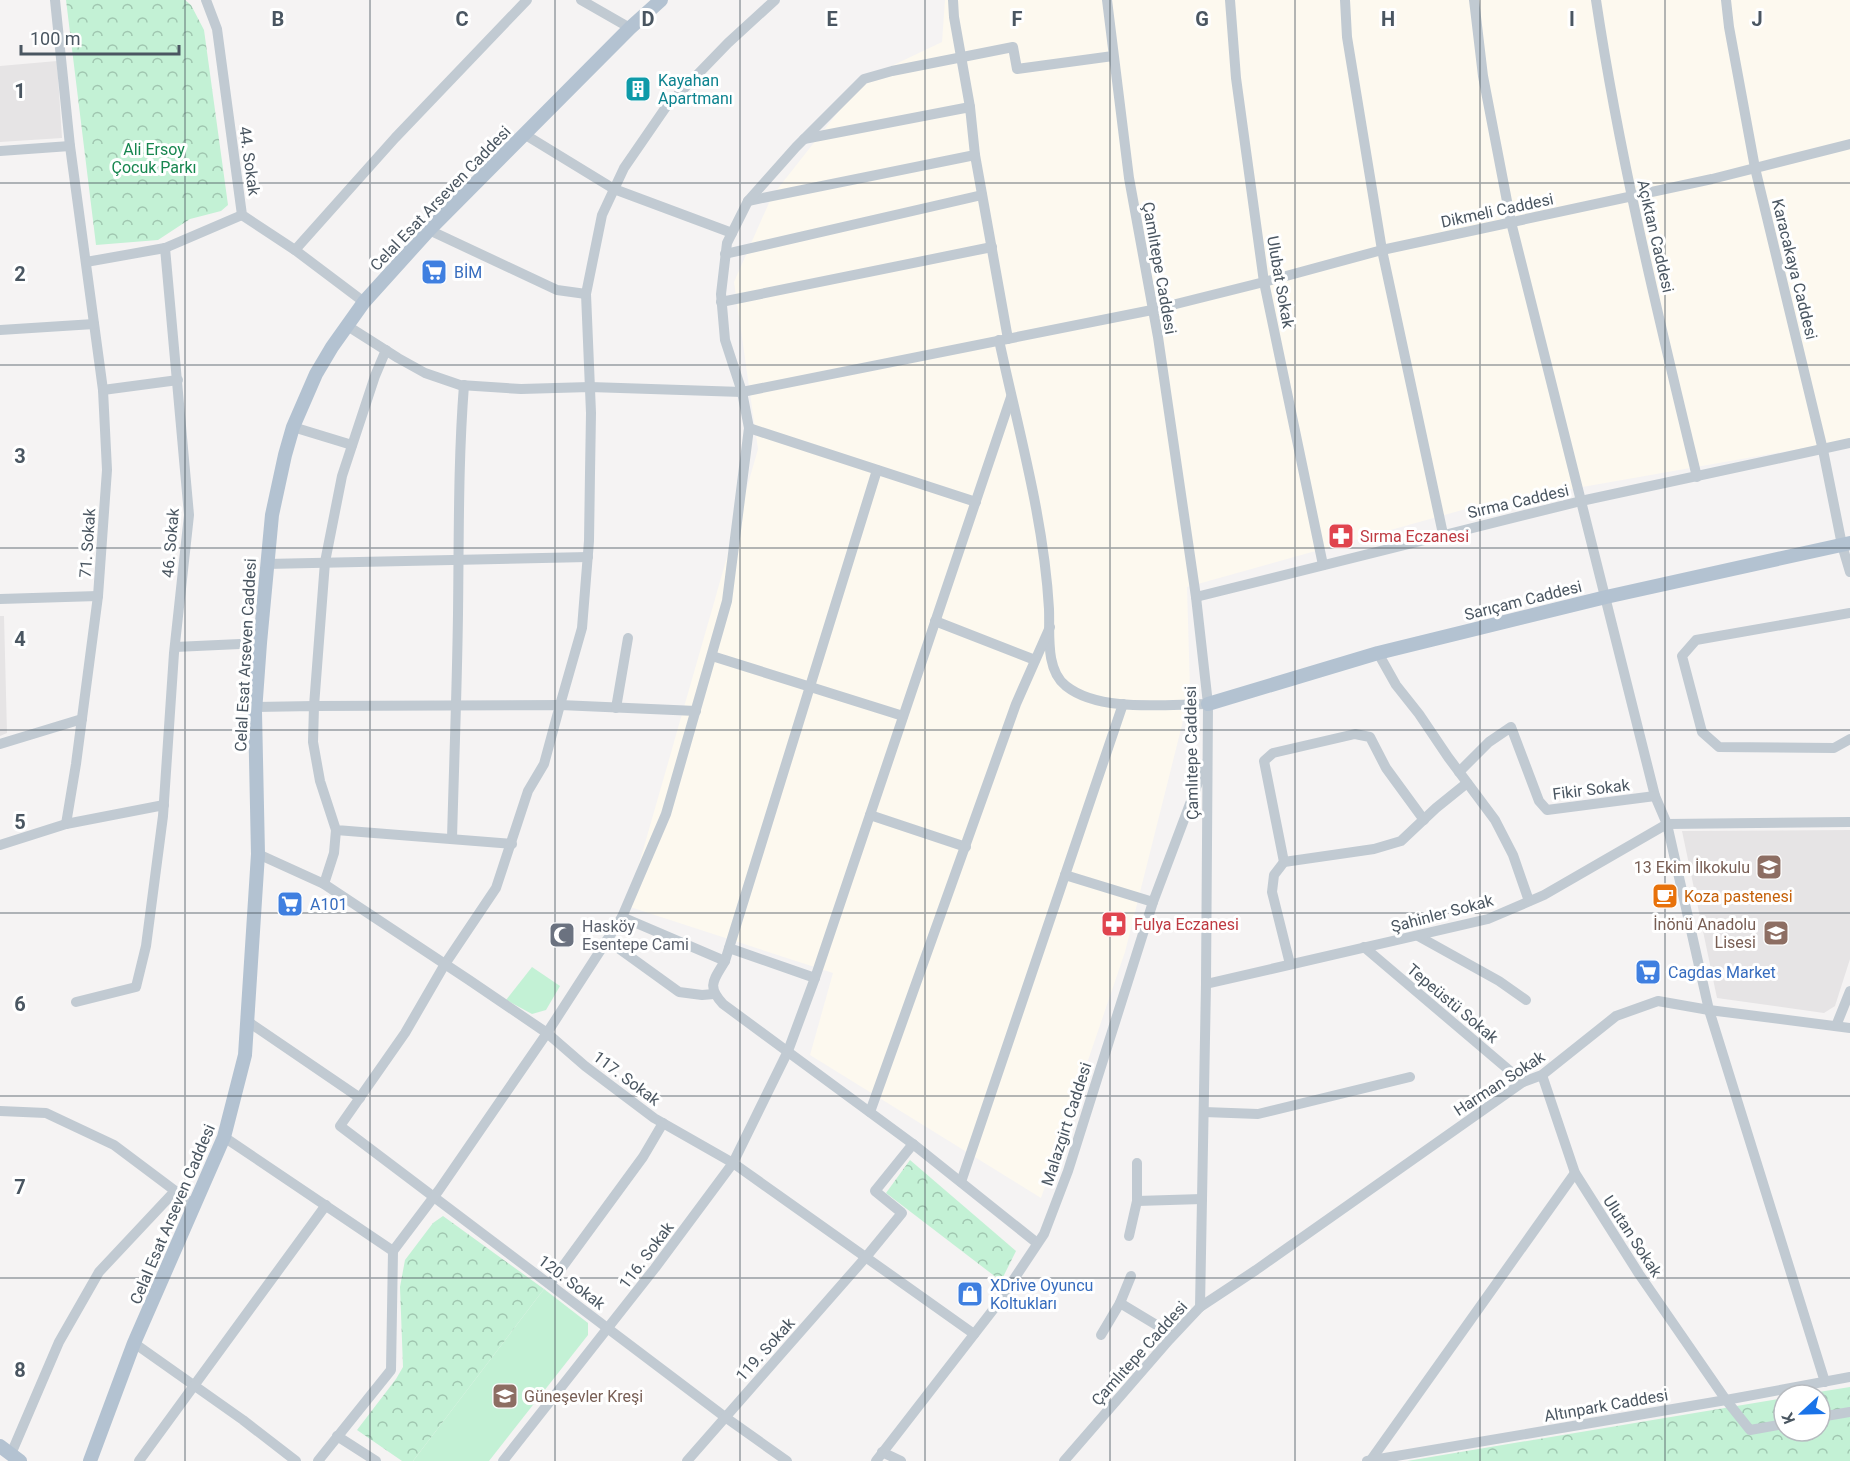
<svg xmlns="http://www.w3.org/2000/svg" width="1850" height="1461" font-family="Roboto,sans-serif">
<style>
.commercial{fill:#fdf9ef}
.education{fill:#e6e4e5}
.green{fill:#c3f1d5}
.forest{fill:url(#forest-crowns)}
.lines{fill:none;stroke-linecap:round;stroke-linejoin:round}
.minor{stroke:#c1cad2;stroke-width:10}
.major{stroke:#b3c2d1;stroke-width:14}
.grid{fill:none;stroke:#4a5661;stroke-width:1.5;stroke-opacity:0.55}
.labels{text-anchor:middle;stroke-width:6;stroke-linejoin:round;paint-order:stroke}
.culture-label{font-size:16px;fill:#0d838f;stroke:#fff;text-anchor:start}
.park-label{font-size:16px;fill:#17864f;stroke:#fff}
.street-label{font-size:16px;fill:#4a5661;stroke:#fff}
.shop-label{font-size:16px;fill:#366cbe;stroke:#fff;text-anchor:start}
.health-label{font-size:16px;fill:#be3a42;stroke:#fff;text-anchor:start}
.education-label{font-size:16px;fill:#785e54;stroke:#fff;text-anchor:end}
.food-label{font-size:16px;fill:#c56008;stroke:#fff;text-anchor:start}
.worship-label{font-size:16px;fill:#5b616d;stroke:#fff;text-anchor:start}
.grid-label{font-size:20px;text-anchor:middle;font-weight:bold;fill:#4a5661;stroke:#fff;stroke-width:6;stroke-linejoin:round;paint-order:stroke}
</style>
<defs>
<pattern id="forest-crowns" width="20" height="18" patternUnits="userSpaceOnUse" patternTransform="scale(1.5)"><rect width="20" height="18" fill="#c3f1d5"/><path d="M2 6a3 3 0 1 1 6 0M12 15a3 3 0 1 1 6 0" fill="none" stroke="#a0c6b0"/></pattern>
</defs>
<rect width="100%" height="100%" fill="#f5f3f3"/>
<!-- commercial -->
<path class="commercial" d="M945,0h905v440l-370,65 -293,82 3,102 -9,40 -56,223 -84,246 -231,-143 23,-82 -206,-67 131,-457 -24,-167 38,-86 92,-117 78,-37z"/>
<!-- education -->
<g class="education">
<path d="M57,61l5,77 -62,4v-76z"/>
<path d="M0,616h4l3,117 -7,3z"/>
<path d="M1850,830v129l-15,47 -11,7 -107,-15 -35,-167z"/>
</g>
<!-- green -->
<g class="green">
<path d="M532,967l28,19 -14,24 -14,4 -26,-14z"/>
<path d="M544,1289l44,34v12l-99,126h-76z"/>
</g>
<!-- forest -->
<g class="forest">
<path d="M66,0h119l6,5 13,25 24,175 -7,6 -31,8 -32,21 -62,5z"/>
<path d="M910,1160l106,91 -15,30 -115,-88z"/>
<path d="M443,1216l101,73 -131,172h-11l-45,-31 39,-51 7,-12 -3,-80 5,-27 28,-37z"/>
<path d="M1850,1387v74h-443l377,-63v33h36v-36h-20z"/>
</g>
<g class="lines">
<!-- minor -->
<g class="minor">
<path d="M55,0l15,146 33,244 4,80 -9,126 -22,168 -10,60"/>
<path d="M206,0l11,29 25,186 53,35 69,52"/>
<path d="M581,0l49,28"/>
<path d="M775,0l-47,43 -62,64 -42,61 -22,47 -16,79 5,119 -1,60 -1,68 -7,87 -22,77 -16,59 -16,27 -32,97 -51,76 -40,69 -65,93 385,291 62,44"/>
<path d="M953,0l1,17 16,90"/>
<path d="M1230,0l6,78 28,204 59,283"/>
<path d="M1345,0l2,37 35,213 61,284"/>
<path d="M1474,0l9,76 28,146 144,574 12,28 42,186 116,372"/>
<path d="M1596,0c24,161 63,319 101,477"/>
<path d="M1726,0l3,27 26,141 68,282 19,95 8,27"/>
<path d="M524,134l90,55 118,44"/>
<path d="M0,151l70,-5"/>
<path d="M975,155l33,184"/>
<path d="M748,201l227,-46 -5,-48 -166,32"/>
<path d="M429,230l128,60 29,4"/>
<path d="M295,250l100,-112 132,-138"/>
<path d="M725,254l257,-59"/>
<path d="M86,262l79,-14 77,-33"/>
<path d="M721,302l271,-55"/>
<path d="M346,325l52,33 27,15 35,12 61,4 69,-2 152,5 410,-82 112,-28 118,-32 330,-71 138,-35"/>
<path d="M0,330l94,-6"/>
<path d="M999,340c19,89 45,179 50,269 1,24 -4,61 17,77 34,27 100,18 142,18"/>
<path d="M386,350l-11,26 -33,100 -17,86 -11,144 246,-1 136,6"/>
<path d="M103,390l75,-10"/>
<path d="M293,427l59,18"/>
<path d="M749,428l227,74"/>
<path d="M877,470l-152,491c-11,19 -19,25 -2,43l190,140 124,99"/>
<path d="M266,564l322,-7"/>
<path d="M1196,597l385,-96 269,-58"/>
<path d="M0,599l98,-3"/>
<path d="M1850,613l-154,27 -14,16 20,76 17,15 115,1 16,-9"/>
<path d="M935,621l100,39"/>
<path d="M175,647l85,-4"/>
<path d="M1378,653l18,32 23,29 29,43 47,63 18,35 16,46"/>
<path d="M712,656l191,60"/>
<path d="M256,707l58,-1 -1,36 7,39 16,49 176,14"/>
<path d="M616,708l12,-70"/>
<path d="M0,744l82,-25"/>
<path d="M1459,772l30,-30 22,-15 28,74 8,9 108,-14"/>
<path d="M870,815l96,32"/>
<path d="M452,839c2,-75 5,-150 6,-225 1,-76 0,-152 6,-229"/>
<path d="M0,845l66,-21 98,-19"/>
<path d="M258,854l66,30 145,96 78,53 38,33 69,52 79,45 241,171"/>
<path d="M1284,862l-20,-101 9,-8 82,-19 15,3 16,31 38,52"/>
<path d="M1065,875l88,27"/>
<path d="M324,884l10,-31 2,-23"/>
<path d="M622,917l103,44"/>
<path d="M1418,936l81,45 27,19"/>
<path d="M607,940l72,52 23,3 12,-1"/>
<path d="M1364,947l159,135"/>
<path d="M729,948l86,30"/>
<path d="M1290,964l-18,-72 2,-17 10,-13 90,-13 27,-8 35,-33 31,-25"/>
<path d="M1206,984l282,-65 56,-24 123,-71 183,-2"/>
<path d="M76,1002l60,-15 10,-41 17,-130 11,-163 15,-138 -24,-267"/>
<path d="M247,1021l113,77"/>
<path d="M1836,1026l14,-35"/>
<path d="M1542,1075l33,98 64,101 87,126 24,30 34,-6"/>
<path d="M0,1111l46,2 68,32 80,60"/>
<path d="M870,1112l146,-408 34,-77"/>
<path d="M1204,1112l54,2 152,-37"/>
<path d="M224,1137l169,114"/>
<path d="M961,1182l162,-478"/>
<path d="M1137,1201l65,-2"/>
<path d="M1129,1236l8,-35v-38"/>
<path d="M550,1284l93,-127 20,-34"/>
<path d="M1120,1303l11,-27"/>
<path d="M1200,1307l56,-37 267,-188 19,-7 74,-59 42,-15 51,9 141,18"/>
<path d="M1101,1335l19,-32 53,32"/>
<path d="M134,1343l109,77 53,41"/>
<path d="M1820,1417l30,-5"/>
<path d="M337,1436l39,25"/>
<path d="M882,1452l19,9"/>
<path d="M11,1454l48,-112 40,-70 76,-81"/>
<path d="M1371,1460l204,-287"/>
<path d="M139,1461l187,-256"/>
<path d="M318,1461l73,-91 2,-119 46,-61 108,-157 75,-116 44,-103 61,-213 22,-173 -7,-36 -17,-52 -4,-46 6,-51 21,-42 48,-54 68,-68 28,-8 121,-24 4,22 96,-13"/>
<path d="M503,1461l152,-193 78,-105 55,-112 27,-73 196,-581"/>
<path d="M687,1461l179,-204 36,-44 -27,-22 38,-47"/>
<path d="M876,1461l120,-155 48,-72 24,-63 85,-269 52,-138"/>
<path d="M1064,1461l105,-121 31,-33 6,-323 2,-280 -12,-107 -38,-260 -29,-159 -22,-178"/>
<path d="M1367,1461l359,-61 124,-23"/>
</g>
<!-- major -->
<g class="major">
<path d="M1208,704l170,-51 228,-56 244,-54"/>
<path d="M0,1446l20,15"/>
<path d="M90,1461l44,-118 90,-206 21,-82 13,-201 -3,-142 5,-69 12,-128 13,-60 8,-28 23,-53 16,-27 32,-45 65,-72 201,-202 31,-28"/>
</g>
</g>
<!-- grid -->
<path class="grid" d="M185,0v1461M370,0v1461M555,0v1461M740,0v1461M925,0v1461M1110,0v1461M1295,0v1461M1480,0v1461M1665,0v1461M0,183h1850M0,365h1850M0,548h1850M0,730h1850M0,913h1850M0,1096h1850M0,1278h1850"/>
<!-- icons -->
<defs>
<g id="building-square" transform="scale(1.35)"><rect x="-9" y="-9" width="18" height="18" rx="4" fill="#0f9aa8" stroke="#fff"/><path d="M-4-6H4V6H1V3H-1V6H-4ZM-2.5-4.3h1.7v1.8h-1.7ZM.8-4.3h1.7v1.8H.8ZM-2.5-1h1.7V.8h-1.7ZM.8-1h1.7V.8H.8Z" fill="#fff"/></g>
<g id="supermarket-square" transform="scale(1.35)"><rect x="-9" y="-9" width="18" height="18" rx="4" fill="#3f7fe0" stroke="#fff"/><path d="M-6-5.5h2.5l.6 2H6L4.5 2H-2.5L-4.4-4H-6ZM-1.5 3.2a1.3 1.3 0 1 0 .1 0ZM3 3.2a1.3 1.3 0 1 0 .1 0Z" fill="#fff"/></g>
<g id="pharmacy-square" transform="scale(1.35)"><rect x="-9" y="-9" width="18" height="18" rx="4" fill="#e0444e" stroke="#fff"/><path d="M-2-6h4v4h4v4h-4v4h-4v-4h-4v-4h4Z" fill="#fff"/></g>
<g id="school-square" transform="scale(1.35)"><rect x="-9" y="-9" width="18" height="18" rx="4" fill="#8d6e63" stroke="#fff"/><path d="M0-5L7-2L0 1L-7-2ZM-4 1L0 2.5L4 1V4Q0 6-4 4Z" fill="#fff"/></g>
<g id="cafe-square" transform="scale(1.35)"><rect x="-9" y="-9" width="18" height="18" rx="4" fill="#e8710a" stroke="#fff"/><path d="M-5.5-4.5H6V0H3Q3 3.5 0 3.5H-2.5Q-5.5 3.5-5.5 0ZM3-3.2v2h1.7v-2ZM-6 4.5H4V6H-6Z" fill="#fff"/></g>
<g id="mosque-square" transform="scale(1.35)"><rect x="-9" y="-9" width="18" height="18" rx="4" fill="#6b7280" stroke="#fff"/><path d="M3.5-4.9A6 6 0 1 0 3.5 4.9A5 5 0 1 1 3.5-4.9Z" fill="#fff"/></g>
<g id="shop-square" transform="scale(1.35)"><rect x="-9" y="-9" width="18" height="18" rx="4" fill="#3f7fe0" stroke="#fff"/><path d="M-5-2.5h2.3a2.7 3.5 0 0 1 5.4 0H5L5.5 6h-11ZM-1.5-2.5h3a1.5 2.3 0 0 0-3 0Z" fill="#fff"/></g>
</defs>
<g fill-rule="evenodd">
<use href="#building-square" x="638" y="89"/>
<use href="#supermarket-square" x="434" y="272"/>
<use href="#pharmacy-square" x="1341" y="536"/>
<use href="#school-square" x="1769" y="867"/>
<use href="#cafe-square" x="1665" y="896"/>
<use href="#supermarket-square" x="290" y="904"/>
<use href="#pharmacy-square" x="1114" y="924"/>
<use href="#school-square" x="1776" y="933"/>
<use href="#mosque-square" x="562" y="935"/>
<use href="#supermarket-square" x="1648" y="972"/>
<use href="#shop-square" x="970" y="1294"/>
<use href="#school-square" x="505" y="1396"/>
</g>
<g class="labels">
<!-- culture labels -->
<g class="culture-label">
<text x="658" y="86">Kayahan<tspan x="658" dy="18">Apartmanı</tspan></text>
</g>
<!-- park labels -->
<g class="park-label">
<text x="154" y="155">Ali Ersoy<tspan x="154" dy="18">Çocuk Parkı</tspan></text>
</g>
<!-- street labels -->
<g class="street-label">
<text transform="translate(250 161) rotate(82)" y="6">44. Sokak</text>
<text transform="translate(440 198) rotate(-46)" y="6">Celal Esat Arseven Caddesi</text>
<text transform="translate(1497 210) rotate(-12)" y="6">Dikmeli Caddesi</text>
<text transform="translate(1656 236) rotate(77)" y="6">Açıktan Caddesi</text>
<text transform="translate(1160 268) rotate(80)" y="6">Çamlıtepe Caddesi</text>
<text transform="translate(1795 269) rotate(76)" y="6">Karacakaya Caddesi</text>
<text transform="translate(1281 282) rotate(80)" y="6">Ulubat Sokak</text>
<text transform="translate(1518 501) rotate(-13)" y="6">Sırma Caddesi</text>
<text transform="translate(87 543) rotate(-86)" y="6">71. Sokak</text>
<text transform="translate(170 543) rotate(-85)" y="6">46. Sokak</text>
<text transform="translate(1523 600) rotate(-14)" y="6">Sarıçam Caddesi</text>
<text transform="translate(245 655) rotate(-87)" y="6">Celal Esat Arseven Caddesi</text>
<text transform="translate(1191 753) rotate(-91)" y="6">Çamlıtepe Caddesi</text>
<text transform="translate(1591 789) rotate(-7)" y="6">Fikir Sokak</text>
<text transform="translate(1442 913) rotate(-15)" y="6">Şahinler Sokak</text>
<text transform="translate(1453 1003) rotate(40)" y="6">Tepeüstü Sokak</text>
<text transform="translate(627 1078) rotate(37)" y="6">117. Sokak</text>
<text transform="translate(1499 1083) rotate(-33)" y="6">Harman Sokak</text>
<text transform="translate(1066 1124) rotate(-72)" y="6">Malazgirt Caddesi</text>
<text transform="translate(172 1214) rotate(-67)" y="6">Celal Esat Arseven Caddesi</text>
<text transform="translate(1633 1236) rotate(57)" y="6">Ulutan Sokak</text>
<text transform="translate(646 1255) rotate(-53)" y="6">116. Sokak</text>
<text transform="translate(572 1282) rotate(37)" y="6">120. Sokak</text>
<text transform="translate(765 1349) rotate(-48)" y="6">119. Sokak</text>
<text transform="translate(1139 1353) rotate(-48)" y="6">Çamlıtepe Caddesi</text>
<text transform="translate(1606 1405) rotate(-10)" y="6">Altınpark Caddesi</text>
</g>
<!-- shop labels -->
<g class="shop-label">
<text x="454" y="278">BİM</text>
<text x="310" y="910">A101</text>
<text x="1668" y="978">Cagdas Market</text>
<text x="990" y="1291">XDrive Oyuncu<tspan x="990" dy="18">Koltukları</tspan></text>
</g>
<!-- health labels -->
<g class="health-label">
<text x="1360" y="542">Sırma Eczanesi</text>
<text x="1134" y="930">Fulya Eczanesi</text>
</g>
<!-- education labels -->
<g class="education-label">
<text x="1750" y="873">13 Ekim İlkokulu</text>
<text x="1756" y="930">İnönü Anadolu<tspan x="1756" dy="18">Lisesi</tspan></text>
<text x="524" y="1402" text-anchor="start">Güneşevler Kreşi</text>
</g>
<!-- food labels -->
<g class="food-label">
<text x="1684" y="902">Koza pastenesi</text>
</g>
<!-- worship labels -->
<g class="worship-label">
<text x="582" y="932">Hasköy<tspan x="582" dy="18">Esentepe Cami</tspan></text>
</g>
</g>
<g class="grid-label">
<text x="278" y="26">B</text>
<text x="462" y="26">C</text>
<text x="648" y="26">D</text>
<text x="832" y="26">E</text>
<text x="1017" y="26">F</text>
<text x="1202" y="26">G</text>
<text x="1388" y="26">H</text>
<text x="1572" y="26">I</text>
<text x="1757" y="26">J</text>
<text x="20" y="98">1</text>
<text x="20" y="281">2</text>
<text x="20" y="463">3</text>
<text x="20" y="646">4</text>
<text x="20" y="829">5</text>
<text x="20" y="1011">6</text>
<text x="20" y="1194">7</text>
<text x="20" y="1377">8</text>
</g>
<!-- north arrow -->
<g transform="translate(1802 1413) rotate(248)"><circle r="28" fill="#ffffff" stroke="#b7bbc0" stroke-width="1.5"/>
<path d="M0-4.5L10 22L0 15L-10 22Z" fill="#1a73e8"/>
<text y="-9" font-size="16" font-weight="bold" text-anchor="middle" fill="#4a5661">K</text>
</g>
<!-- scale -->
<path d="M21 45v9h158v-9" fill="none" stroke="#4a5661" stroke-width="3"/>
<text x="30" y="45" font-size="18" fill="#4a5661" stroke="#ffffff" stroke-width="4.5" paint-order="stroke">100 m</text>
</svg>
